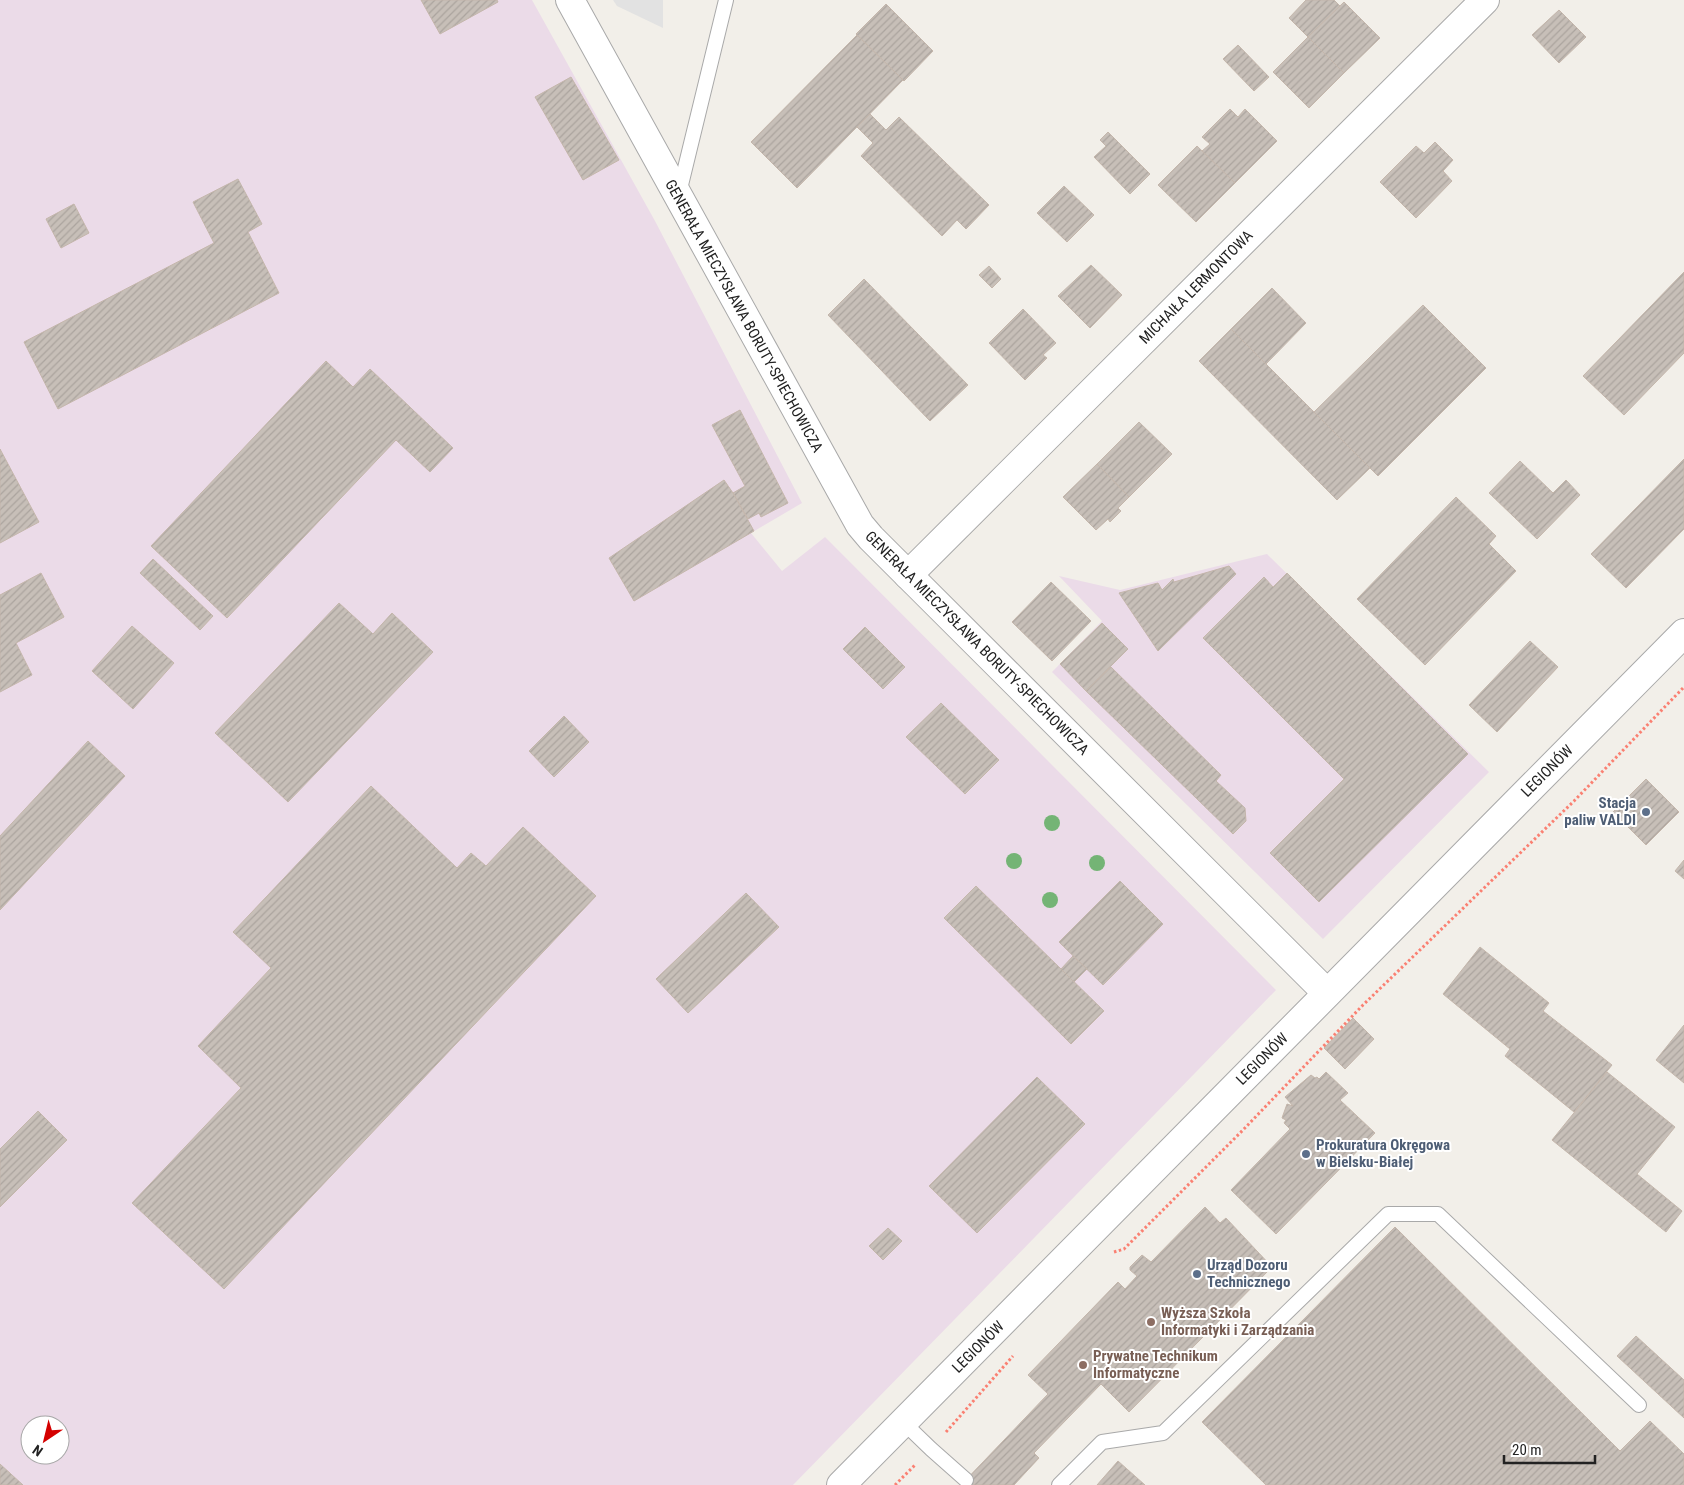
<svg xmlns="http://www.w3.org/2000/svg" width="1684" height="1485" font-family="'Roboto Condensed',sans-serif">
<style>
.industrial{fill:#ebdbe8;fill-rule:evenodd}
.parking{fill:#e2e2e2}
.building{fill:url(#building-hatch);stroke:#c4b6ab}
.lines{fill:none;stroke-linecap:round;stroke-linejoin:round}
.service-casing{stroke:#a9a9a9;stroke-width:16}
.minor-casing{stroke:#a9a9a9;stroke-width:30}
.path{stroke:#fa8072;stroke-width:3;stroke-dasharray:2.5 2.5;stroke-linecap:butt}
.service{stroke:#fff;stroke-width:14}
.minor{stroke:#fff;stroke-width:28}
.tree{fill:#74b475}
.service-dot{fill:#5c6f8a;stroke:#fff;stroke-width:2}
.education-dot{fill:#8d6e63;stroke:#fff;stroke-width:2}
.labels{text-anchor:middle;stroke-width:4;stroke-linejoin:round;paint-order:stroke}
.street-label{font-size:15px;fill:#222;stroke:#fff}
.service-label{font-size:15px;font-weight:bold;fill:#4e5e75;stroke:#fff;text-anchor:start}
.education-label{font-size:15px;font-weight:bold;fill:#785e54;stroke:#fff;text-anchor:start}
</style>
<defs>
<pattern id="building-hatch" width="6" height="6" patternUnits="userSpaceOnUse" patternTransform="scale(1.25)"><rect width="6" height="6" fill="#c7bfb8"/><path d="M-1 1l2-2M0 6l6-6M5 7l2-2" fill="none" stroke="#aba49e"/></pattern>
</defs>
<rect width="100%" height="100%" fill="#f2efe9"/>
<!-- industrial -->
<g class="industrial">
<path d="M0,0h532l123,221 147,282 -51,30 31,38 43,-34 451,453 -483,495h-793zM30,1425h30v30h-30z"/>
<path d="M1267,554l222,218 -166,167 -271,-267 50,-51 -43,-45 61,14z"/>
</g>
<!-- parking -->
<path class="parking" d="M613,0h50v28l-46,-22z"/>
<!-- building -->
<g class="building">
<path d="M421,0h76l1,2 -58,32z"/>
<path d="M1306,0h28l6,6 -32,31 -19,-19z"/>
<path d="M1344,2l36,36 -36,35 -36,-36z"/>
<path d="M886,4l47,47 -29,30 -48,-47z"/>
<path d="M1559,10l27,27 -27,26 -27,-28z"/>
<path d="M857,35l46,45 -106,108 -46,-46z"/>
<path d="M1308,37l36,36 -35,35 -36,-36z"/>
<path d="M1238,45l31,32 -15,14 -31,-32z"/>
<path d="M571,77l48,83 -36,20 -48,-83z"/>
<path d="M1230,109l8,8 7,-8 32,32 -42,42 -33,-32 8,-7 -8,-7z"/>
<path d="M870,114l16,16 13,-13 90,88 -23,24 -9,-9 -15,16 -81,-80 12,-13 -16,-16z"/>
<path d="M1108,132l42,42 -20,20 -36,-37 12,-11 -6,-6z"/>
<path d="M1435,142l18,18 -10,11 9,10 -36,37 -36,-36 36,-36 8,7z"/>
<path d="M1197,146l38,37 -39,39 -38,-37z"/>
<path d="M238,179l24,45 -14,8 31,61 -221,116 -34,-67 190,-99 -21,-41z"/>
<path d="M1064,186l30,29 -27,27 -30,-29z"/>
<path d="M74,204l15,29 -28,15 -15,-29z"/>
<path d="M1091,265l31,30 -32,33 -32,-32z"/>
<path d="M989,266l12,13 -9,9 -13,-13z"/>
<path d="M1684,272v81l-60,62 -41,-39z"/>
<path d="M864,279l104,106 -38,36 -102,-106z"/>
<path d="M1272,288l34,35 -40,41 -35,-35z"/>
<path d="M1423,305l63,63 -108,108 -64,-64z"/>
<path d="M1023,309l33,34 -13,12 4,3 -22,22 -36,-37z"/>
<path d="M1231,329l139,139 -33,32 -138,-139z"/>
<path d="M326,361l27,26 17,-18 83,79 -23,24 -34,-32 -169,178 -76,-72z"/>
<path d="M740,410l48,93 -27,14 -2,-4 -11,6 -15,-26 12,-7 -33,-61z"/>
<path d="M1139,422l33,32 -43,43 -32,-33z"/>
<path d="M0,449l39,73 -39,21z"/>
<path d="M1684,459v70l-58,59 -35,-34z"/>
<path d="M1520,461l33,32 13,-13 14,15 -43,44 -48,-46z"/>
<path d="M1097,464l32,33 -11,11 3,3 -11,11 -2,-3 -12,11 -33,-33z"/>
<path d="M724,480l9,13 21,38 -120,70 -25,-43z"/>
<path d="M1456,497l40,39 -7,8 27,27 -91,94 -68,-66z"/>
<path d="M153,559l60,57 -13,14 -60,-57z"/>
<path d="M1229,566l7,8 -78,77 -39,-58 39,-10 4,7 11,-11 1,3z"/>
<path d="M41,573l23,44 -48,26 16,32 -32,17v-97z"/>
<path d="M1287,573l181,181 -149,148 -49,-49 74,-74 -141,-141 61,-61 9,10z"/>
<path d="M1051,582l40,39 -39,40 -40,-39z"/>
<path d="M339,603l34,31 19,-21 41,39 -145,150 -73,-69z"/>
<path d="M1102,623l26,26 -42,42 -26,-27z"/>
<path d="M132,626l42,37 -41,46 -41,-38z"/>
<path d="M865,627l40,40 -22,22 -40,-40z"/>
<path d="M1530,641l28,26 -61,65 -28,-27z"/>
<path d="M1111,667l110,108 -5,6 29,27 1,13 -13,13 -147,-143z"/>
<path d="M941,703l58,57 -34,34 -59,-57z"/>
<path d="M564,716l25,26 -35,35 -25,-26z"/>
<path d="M88,741l37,35 -125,134v-74z"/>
<path d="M1646,779l33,33 -33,33 -33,-33z"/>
<path d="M371,786l86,82 14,-15 15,13 37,-39 73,69 -372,393 -92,-86 109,-115 -43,-42 73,-78 -38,-36z"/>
<path d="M1684,860v19l-9,-8z"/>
<path d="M1120,881l43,43 -60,61 -44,-43z"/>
<path d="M976,886l128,125 -33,33 -127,-126z"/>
<path d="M746,893l33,34 -91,86 -32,-34z"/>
<path d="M1480,947l69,56 -6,8 69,54 -38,47 -69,-56 5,-7 -67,-55z"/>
<path d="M1073,956l14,13 -13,13 -13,-13z"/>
<path d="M1353,1018l21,21 -29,30 -21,-21z"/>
<path d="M1684,1025v58l-28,-23z"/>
<path d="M1326,1072l22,21 -8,7 35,33 -99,101 -45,-44 59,-61 -6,-6 2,-3 -4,-2 5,-14 6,2 -8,-9 26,-22 4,3 2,-1 2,2z"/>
<path d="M1607,1072l68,55 -38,47 45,37 -16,21 -114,-92z"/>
<path d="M1037,1077l48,47 -108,109 -48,-47z"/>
<path d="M38,1111l29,29 -67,67v-58z"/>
<path d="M1205,1207l15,16 6,-5 46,49 -143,145 -28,-28 -67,69 5,5 -25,27h-53l87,-91 -20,-19 90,-93 7,7 12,-13 -7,-6v-3l12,-12 9,7z"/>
<path d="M1395,1227l225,224 30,-30 34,33v31h-418l-64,-63z"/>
<path d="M888,1228l14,13 -19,19 -14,-14z"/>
<path d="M1636,1336l48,44v38l-67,-62z"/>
<path d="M1118,1461l27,24h-48z"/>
<path d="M0,1464l23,21h-23z"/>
</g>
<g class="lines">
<!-- service casing -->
<g class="service-casing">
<g id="service">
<path d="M679,193l47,-193"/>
<path d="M903,1422l28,27 35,31"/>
<path d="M1059,1485l43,-43 61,-9 225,-219h50l201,191"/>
</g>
</g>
<!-- minor casing -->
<g class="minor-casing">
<g id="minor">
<path d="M570,0l290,525 11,13 456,455"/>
<path d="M908,575l577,-575"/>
<path d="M841,1485l843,-852"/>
</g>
</g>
<!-- path -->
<g class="path">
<path d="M1114,1252l10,-3 119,-119 120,-125 211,-204 110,-114"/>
<path d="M946,1432l67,-76"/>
<path d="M895,1485l21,-21"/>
</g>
<!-- service -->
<use href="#service" class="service"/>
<!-- minor -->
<use href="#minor" class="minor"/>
</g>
<!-- trees -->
<g class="tree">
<circle cx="1052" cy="823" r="8"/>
<circle cx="1014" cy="861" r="8"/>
<circle cx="1097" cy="863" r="8"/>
<circle cx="1050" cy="900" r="8"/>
</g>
<!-- markers -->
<g class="service-dot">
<circle cx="1646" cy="812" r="5"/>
<circle cx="1306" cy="1154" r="5"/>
<circle cx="1197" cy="1274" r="5"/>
</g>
<g class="education-dot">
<circle cx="1151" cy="1322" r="5"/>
<circle cx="1083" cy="1365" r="5"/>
</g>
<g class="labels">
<!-- street labels -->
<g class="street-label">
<text transform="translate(1196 287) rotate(-45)" y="5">MICHAIŁA LERMONTOWA</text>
<text transform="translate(744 316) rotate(61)" y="5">GENERAŁA MIECZYSŁAWA BORUTY-SPIECHOWICZA</text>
<text transform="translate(977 643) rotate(45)" y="5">GENERAŁA MIECZYSŁAWA BORUTY-SPIECHOWICZA</text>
<text transform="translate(1547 771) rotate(-45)" y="5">LEGIONÓW</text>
<text transform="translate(1262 1059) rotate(-45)" y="5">LEGIONÓW</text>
<text transform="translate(978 1347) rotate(-45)" y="5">LEGIONÓW</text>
</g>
<!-- service labels -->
<g class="service-label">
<text x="1636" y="808" text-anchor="end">Stacja<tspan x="1636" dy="17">paliw VALDI</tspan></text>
<text x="1316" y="1150">Prokuratura Okręgowa<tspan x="1316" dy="17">w Bielsku-Białej</tspan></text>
<text x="1207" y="1270">Urząd Dozoru<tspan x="1207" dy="17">Technicznego</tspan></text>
</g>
<!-- education labels -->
<g class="education-label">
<text x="1161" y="1318">Wyższa Szkoła<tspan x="1161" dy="17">Informatyki i Zarządzania</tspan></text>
<text x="1093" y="1361">Prywatne Technikum<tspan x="1093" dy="17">Informatyczne</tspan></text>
</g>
</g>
<!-- north arrow -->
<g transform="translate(45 1440) rotate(215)"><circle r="24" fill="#ffffff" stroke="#a7a7a7"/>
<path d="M0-4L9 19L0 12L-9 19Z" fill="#d40000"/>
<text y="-8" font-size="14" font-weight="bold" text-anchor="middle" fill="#222222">N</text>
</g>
<!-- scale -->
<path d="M1504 1455v8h91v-8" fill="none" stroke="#222222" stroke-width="2.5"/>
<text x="1512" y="1455" font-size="15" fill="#222222" stroke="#ffffff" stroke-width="4" paint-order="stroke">20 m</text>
</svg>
